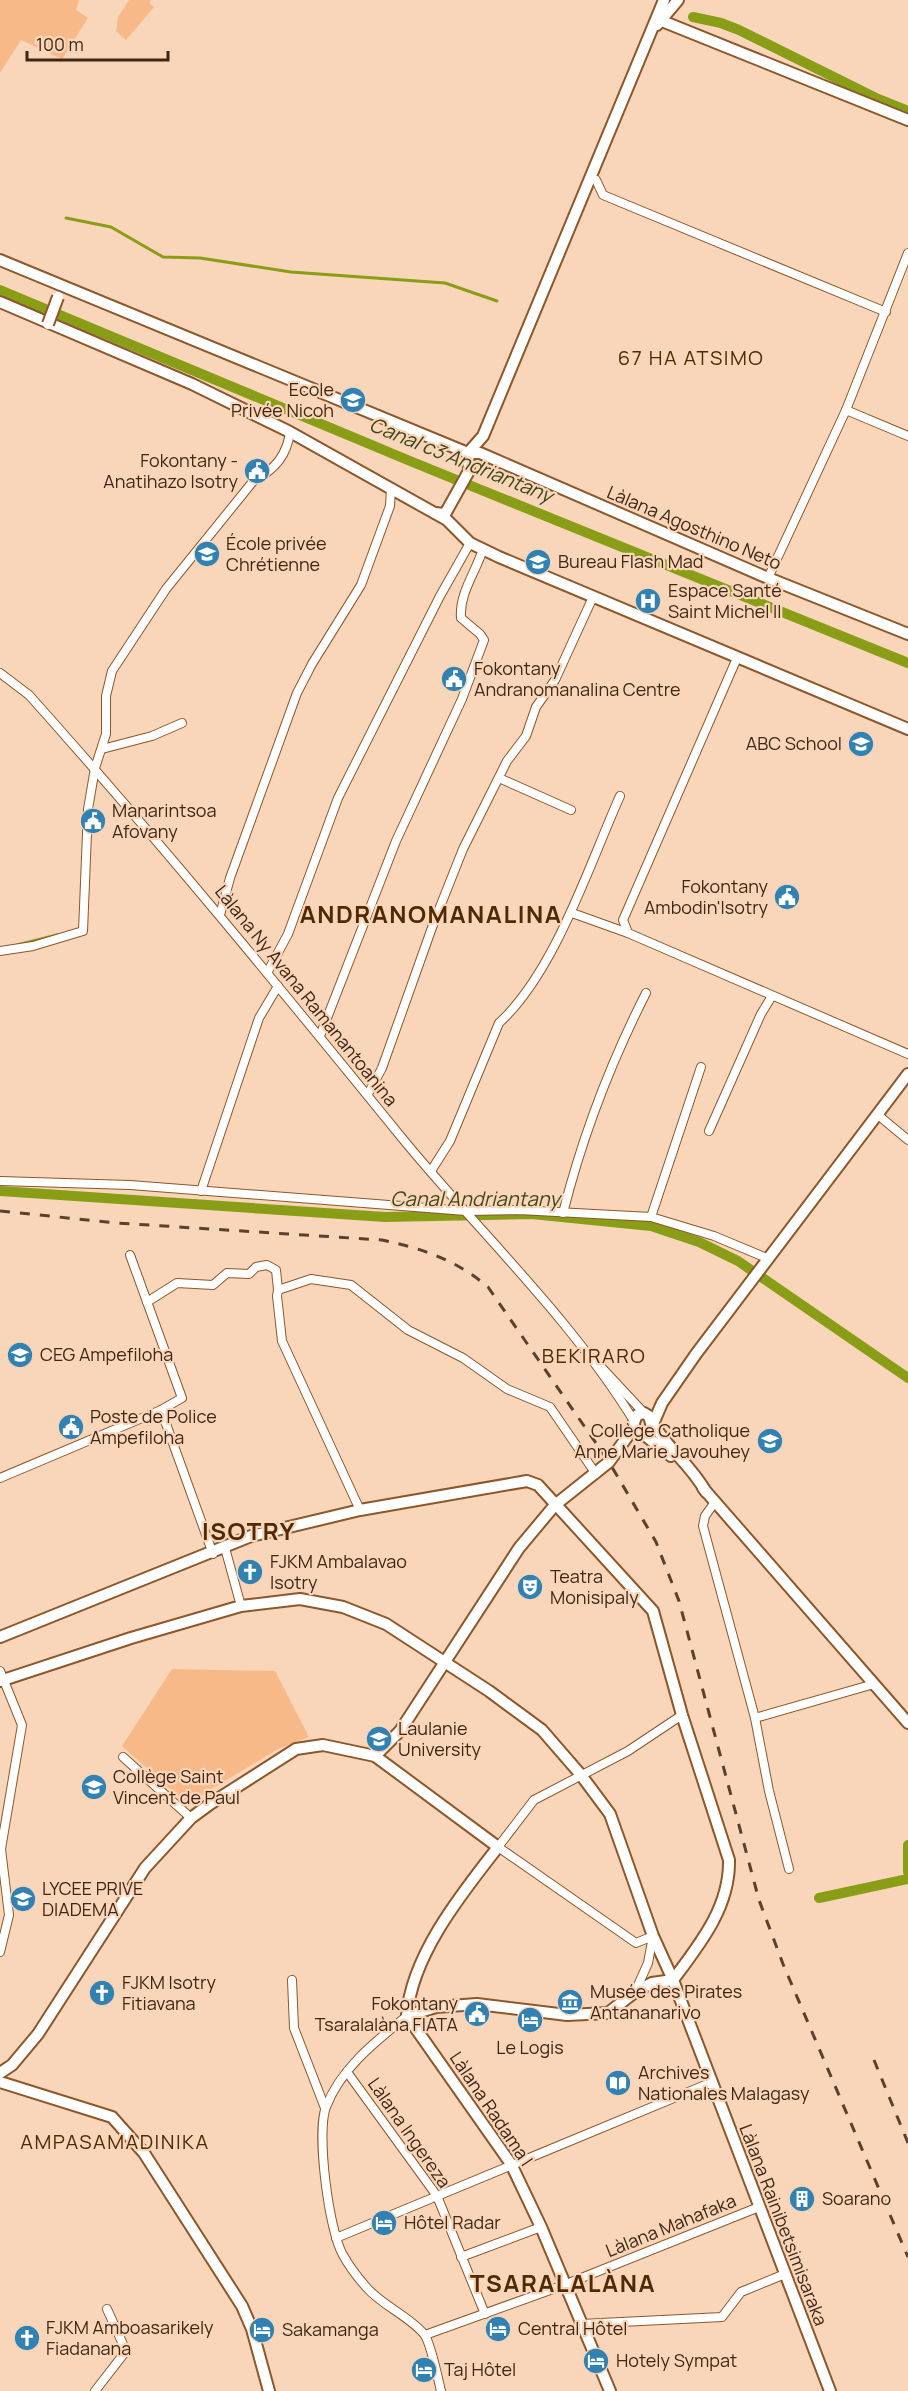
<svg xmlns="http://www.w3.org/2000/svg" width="908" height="2391" font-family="Manrope,sans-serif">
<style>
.green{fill:#f8b988}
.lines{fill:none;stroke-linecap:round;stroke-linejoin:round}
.stream{stroke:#899e16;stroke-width:3}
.canal{stroke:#899e16;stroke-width:10}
.street-casing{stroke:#8c572a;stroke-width:10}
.secondary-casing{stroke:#8c572a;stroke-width:14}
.street{stroke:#fff;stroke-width:8}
.secondary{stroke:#fff;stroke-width:10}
.rail{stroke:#5a412d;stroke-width:3;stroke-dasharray:10 10;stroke-linecap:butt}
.secondary-bridge-casing{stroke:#8c572a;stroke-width:14;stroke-linecap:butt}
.secondary-bridge{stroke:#fff;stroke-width:10}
.labels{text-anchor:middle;stroke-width:4.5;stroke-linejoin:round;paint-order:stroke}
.poi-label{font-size:18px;fill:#3e2714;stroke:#f9d5b9;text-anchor:start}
.street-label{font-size:18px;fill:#3e2714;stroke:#f9d5b9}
.neighbourhood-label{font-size:20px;letter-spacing:1.5px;fill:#4f2a04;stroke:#f9d5b9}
.water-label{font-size:20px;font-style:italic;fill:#3e4817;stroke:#f9d5b9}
.district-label{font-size:24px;font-weight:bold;letter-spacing:1.5px;fill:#4f2a04;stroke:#f9d5b9}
</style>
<rect width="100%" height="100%" fill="#f9d5b9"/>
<!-- green -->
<g class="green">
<path d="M0,0h79l-3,10 12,8 -26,41 -41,-19 -21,33z"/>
<path d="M129,0h22l-2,3 5,4 -28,33 -10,-9 2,-14z"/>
<path d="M172,1669l103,2 34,66 -31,12 -91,55 -65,-58z"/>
</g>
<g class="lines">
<!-- stream -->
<g class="stream">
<path d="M66,218l45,9 52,30 37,1 91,14 154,11 52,18"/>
<path d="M17,945l40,-10"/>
</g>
<!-- canal -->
<g class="canal">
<path d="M693,17l28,6 18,7 139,69 30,12"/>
<path d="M0,290l410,171 498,202"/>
<path d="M0,1191l385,26 147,-3 119,12 48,16 39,19 170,117"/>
<path d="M908,1845v27"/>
<path d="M819,1898l89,-19"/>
</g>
<!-- street casing -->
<g class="street-casing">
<g id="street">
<path d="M596,180l7,15 283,117"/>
<path d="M846,410l62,26"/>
<path d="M768,578l78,-168 62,-157"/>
<path d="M737,658l-114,262 5,13 280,121"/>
<path d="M0,673l29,22c129,144 251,293 373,443 77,94 168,179 232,283"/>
<path d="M102,749l50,-13 30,-13"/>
<path d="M499,778l72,32"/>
<path d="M572,913l56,20"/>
<path d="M220,915l10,-37 67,-185 15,-29 49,-79 29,-79 1,-18"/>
<path d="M0,951l33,-5 50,-15 5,-122 7,-41 11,-34v-38l6,-25 54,-82 89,-110c20,-9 32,-24 35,-47"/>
<path d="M267,973l21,-39 50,-136 102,-202 30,-53"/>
<path d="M320,1036l76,-195 66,-142 22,-59 -4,-6 -19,-16c-2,-25 15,-46 22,-69"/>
<path d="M368,1094l14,-26 52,-146 29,-73 44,-88 19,-25 10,-29 19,-27 38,-83"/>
<path d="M878,1115l30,25"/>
<path d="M709,1131l52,-117 11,-18"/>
<path d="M431,1171l19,-30 49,-118c56,-51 90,-158 121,-227"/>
<path d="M0,1181l130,4 336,26 53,-1 132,7 63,19 55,23"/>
<path d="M201,1191l58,-173 19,-32"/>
<path d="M563,1213c19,-75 48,-151 83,-220"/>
<path d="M651,1217l50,-150"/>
<path d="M147,1302l30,-19 36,2 14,-12 22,1 7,-7 11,-2 9,5 2,20"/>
<path d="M602,1368l42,45"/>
<path d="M161,1410l52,144"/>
<path d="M0,1478l161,-68 21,-12 -52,-143"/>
<path d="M715,1502l-10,14 -2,10 52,192 119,-34"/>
<path d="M360,1510l-78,-169 -5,-45 1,-6 33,-11 40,6 57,45 55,28 44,31 43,18 46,67"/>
<path d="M225,1548l16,58"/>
<path d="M0,1671l22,54 -21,124 8,66 -9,37"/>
<path d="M755,1718l14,73 20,78"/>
<path d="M123,1757l68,61"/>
<path d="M292,1980l2,48 31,80"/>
<path d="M635,1992l13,-29 5,-27 -17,7 -138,-96 36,-47 94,-49 54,-36"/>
<path d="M407,2016c-31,25 -66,52 -81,91 -10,25 3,125 17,148 6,11 16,24 24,33 16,18 42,28 57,46 7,9 14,45 17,57"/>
<path d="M347,2072l90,124 48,118"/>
<path d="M336,2238l374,-155"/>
<path d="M461,2257l80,-30"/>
<path d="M581,2324l141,-7 19,-25 44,-18"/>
<path d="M425,2335l139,-50 195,-78"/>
<path d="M95,2391l31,-40 -19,-42"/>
</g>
</g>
<!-- secondary casing -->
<g class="secondary-casing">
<g id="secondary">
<path d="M662,21l246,99"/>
<path d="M657,25l21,-25"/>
<path d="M0,260l468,193h12l288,125 140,56"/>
<path d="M0,302l192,82 98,48 157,88 23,23 29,14 409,172"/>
<path d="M435,513l10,1 24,-43 -1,-18 15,-17 5,-12 176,-424"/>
<path d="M638,1434l4,-1 29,23"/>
<path d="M703,1488l205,235"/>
<path d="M706,1492c-15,-27 -37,-42 -53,-68l9,-21 34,-49 212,-280"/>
<path d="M0,1637l251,-101 109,-26 167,-29 11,4 115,126 29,104 47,145c1,47 -29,84 -56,120l-21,3 -17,9 -27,21 -41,2 -90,-11 -41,3 -29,9"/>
<path d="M0,1681l131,-43 110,-32 59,-7 43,8 43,17 103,67 53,39 39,45 29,39 43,122 20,44 157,411"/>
<path d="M375,1756l25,-25 119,-183 36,-43 54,-43 21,-29 7,-18 7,-2 5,3 3,11 -7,6c-7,0 -12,-4 -11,-12"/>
<path d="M407,2016l104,148 30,63 69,164"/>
<path d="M0,2073l12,-8 26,-31 107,-166 46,-50 19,-14 86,-55 27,-4 52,11 123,91c-36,46 -87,109 -91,169"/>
<path d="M0,2082l112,35 32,36 98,153 10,23 17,62"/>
</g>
</g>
<!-- street -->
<use href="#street" class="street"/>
<!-- secondary -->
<use href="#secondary" class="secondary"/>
<!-- rail -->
<g class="rail">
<path d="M0,1211l117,12 265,17c42,9 74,20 106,47l121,175 47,80 23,59 80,299 24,64 125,293"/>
<path d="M874,2060l34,83"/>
</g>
<!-- secondary-bridge casing -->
<g class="secondary-bridge-casing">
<path id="secondary-bridge" d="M48,324l10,-27"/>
</g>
<!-- secondary-bridge -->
<use href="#secondary-bridge" class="secondary-bridge"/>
</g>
<!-- icons -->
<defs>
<g id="school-disc" transform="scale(1.35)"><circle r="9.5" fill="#3182b3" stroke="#f9d5b9"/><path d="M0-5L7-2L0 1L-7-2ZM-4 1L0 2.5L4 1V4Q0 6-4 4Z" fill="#fff"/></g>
<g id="civic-disc" transform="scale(1.35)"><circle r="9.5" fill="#3182b3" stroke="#f9d5b9"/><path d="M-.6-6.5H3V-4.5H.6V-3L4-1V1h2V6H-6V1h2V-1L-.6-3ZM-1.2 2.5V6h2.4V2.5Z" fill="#fff"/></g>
<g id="hospital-disc" transform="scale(1.35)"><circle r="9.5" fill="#3182b3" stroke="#f9d5b9"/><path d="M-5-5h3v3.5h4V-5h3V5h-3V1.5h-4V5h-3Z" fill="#fff"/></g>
<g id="church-disc" transform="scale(1.35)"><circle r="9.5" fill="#3182b3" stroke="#f9d5b9"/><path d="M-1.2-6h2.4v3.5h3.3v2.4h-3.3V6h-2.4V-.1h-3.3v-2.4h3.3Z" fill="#fff"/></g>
<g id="theatre-disc" transform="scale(1.35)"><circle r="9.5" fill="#3182b3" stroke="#f9d5b9"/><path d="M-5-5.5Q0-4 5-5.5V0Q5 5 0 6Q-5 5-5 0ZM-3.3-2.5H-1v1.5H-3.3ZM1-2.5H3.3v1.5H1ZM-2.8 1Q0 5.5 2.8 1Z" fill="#fff"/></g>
<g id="university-disc" transform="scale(1.35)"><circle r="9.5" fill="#3182b3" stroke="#f9d5b9"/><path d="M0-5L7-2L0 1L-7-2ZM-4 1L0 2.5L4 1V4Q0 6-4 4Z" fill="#fff"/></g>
<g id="museum-disc" transform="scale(1.35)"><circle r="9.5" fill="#3182b3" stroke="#f9d5b9"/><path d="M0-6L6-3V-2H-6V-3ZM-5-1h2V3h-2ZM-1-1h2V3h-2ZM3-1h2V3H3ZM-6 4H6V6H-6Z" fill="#fff"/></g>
<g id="hotel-disc" transform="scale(1.35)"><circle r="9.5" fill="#3182b3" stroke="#f9d5b9"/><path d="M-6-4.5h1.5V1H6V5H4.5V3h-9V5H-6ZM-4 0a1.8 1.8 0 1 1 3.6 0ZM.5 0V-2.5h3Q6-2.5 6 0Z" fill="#fff"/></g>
<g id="library-disc" transform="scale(1.35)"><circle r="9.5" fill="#3182b3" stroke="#f9d5b9"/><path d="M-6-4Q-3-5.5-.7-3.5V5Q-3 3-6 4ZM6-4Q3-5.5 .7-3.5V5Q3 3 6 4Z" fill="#fff"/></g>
<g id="building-disc" transform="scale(1.35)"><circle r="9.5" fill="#3182b3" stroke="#f9d5b9"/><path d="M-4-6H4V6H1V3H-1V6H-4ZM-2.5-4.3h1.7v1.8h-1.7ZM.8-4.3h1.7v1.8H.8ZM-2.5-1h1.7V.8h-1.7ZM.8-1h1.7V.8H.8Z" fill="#fff"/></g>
</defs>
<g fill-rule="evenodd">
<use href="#school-disc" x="353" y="400"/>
<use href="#civic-disc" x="257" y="471"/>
<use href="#school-disc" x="207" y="554"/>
<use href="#school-disc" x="538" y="562"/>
<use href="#hospital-disc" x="648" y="601"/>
<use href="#civic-disc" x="454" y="679"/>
<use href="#school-disc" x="861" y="744"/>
<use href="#civic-disc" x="93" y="821"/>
<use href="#civic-disc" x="787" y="897"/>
<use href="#school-disc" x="20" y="1355"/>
<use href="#civic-disc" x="71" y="1427"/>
<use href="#school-disc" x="770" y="1441"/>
<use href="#church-disc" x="250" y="1572"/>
<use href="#theatre-disc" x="530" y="1587"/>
<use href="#university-disc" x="379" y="1739"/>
<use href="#school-disc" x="94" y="1787"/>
<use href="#school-disc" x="23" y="1899"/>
<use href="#church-disc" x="102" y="1993"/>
<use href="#museum-disc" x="570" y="2002"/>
<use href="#civic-disc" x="477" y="2014"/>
<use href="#hotel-disc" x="530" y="2020"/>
<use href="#library-disc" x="618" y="2083"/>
<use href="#building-disc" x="802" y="2199"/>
<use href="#hotel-disc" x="384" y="2223"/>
<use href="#hotel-disc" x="498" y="2329"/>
<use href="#hotel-disc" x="262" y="2330"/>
<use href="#church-disc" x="27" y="2338"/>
<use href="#hotel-disc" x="596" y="2361"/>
<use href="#hotel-disc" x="424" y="2370"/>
</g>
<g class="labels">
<!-- poi labels -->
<g class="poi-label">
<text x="334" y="396" text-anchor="end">Ecole<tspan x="334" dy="21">Privée Nicoh</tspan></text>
<text x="238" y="467" text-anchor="end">Fokontany -<tspan x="238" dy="21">Anatihazo Isotry</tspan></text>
<text x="226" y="550">École privée<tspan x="226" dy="21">Chrétienne</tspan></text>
<text x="558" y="568">Bureau Flash Mad</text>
<text x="668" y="597">Espace Santé<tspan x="668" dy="21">Saint Michel II</tspan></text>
<text x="474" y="675">Fokontany<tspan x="474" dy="21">Andranomanalina Centre</tspan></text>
<text x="842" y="750" text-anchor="end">ABC School</text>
<text x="112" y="817">Manarintsoa<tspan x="112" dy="21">Afovany</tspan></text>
<text x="768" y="893" text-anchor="end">Fokontany<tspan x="768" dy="21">Ambodin'Isotry</tspan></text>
<text x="40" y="1361">CEG Ampefiloha</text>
<text x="90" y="1423">Poste de Police<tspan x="90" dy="21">Ampefiloha</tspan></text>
<text x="750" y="1437" text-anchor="end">Collège Catholique<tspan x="750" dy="21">Anne Marie Javouhey</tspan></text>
<text x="270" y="1568">FJKM Ambalavao<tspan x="270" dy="21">Isotry</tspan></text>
<text x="550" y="1583">Teatra<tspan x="550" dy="21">Monisipaly</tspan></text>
<text x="398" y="1735">Laulanie<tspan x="398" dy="21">University</tspan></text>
<text x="113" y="1783">Collège Saint<tspan x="113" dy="21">Vincent de Paul</tspan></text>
<text x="42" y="1895">LYCEE PRIVE<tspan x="42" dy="21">DIADEMA</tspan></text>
<text x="122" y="1989">FJKM Isotry<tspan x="122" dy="21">Fitiavana</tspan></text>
<text x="590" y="1998">Musée des Pirates<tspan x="590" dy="21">Antananarivo</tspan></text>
<text x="458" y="2010" text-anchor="end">Fokontany<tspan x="458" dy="21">Tsaralalàna FIATA</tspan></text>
<text x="530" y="2054" text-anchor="middle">Le Logis</text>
<text x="638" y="2079">Archives<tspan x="638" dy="21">Nationales Malagasy</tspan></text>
<text x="822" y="2205">Soarano</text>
<text x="404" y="2229">Hôtel Radar</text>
<text x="46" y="2334">FJKM Amboasarikely<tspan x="46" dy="21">Fiadanana</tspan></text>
<text x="518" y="2335">Central Hôtel</text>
<text x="282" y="2336">Sakamanga</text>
<text x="616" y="2367">Hotely Sympat</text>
<text x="444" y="2376">Taj Hôtel</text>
</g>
<!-- street labels -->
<g class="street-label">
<text transform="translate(694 528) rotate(23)" y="6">Làlana Agosthino Neto</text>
<text transform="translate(306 996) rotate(51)" y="6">Làlana Ny Avana Ramanantoanina</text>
<text transform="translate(491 2109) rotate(56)" y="6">Làlana Radama I</text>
<text transform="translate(409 2133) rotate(55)" y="6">Làlana Ingereza</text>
<text transform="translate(783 2225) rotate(69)" y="6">Làlana Rainibetsimisaraka</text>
<text transform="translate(671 2226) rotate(-22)" y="6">Làlana Mahafaka</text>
</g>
<!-- neighbourhood labels -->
<g class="neighbourhood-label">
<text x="691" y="365">67 HA ATSIMO</text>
<text x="594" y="1363">BEKIRARO</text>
<text x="115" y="2149">AMPASAMADINIKA</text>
</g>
<!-- water labels -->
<g class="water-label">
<text transform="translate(461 460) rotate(22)" y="7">Canal c3 Andriantany</text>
<text x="475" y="1206">Canal Andriantany</text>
</g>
<!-- district labels -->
<g class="district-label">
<text x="431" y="923">ANDRANOMANALINA</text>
<text x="249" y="1540">ISOTRY</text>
<text x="563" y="2292">TSARALALÀNA</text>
</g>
</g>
<!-- scale -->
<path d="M27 51v9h141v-9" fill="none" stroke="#3e2714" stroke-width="3"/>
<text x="36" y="51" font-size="18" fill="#3e2714" stroke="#f9d5b9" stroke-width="4.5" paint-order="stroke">100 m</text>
</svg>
